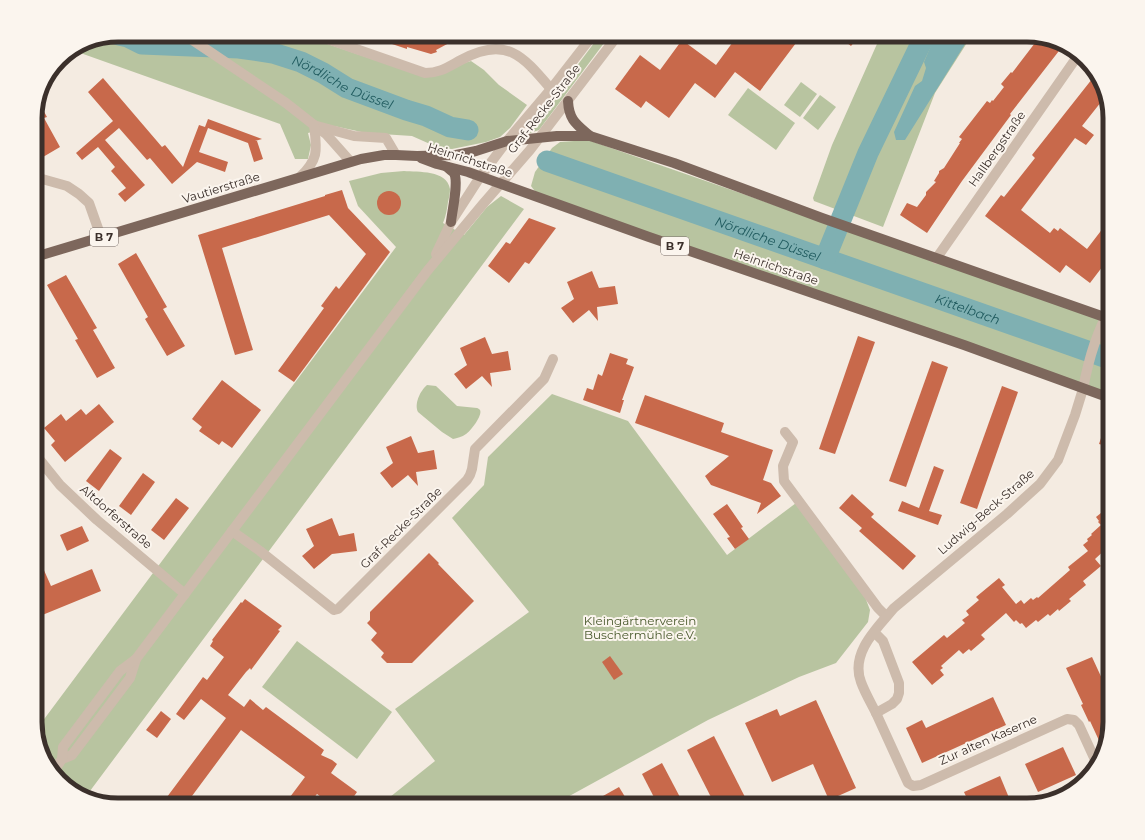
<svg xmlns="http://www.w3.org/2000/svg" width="1145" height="840" font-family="Montserrat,sans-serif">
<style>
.green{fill:#b8c4a0}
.water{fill:#7fb0b2}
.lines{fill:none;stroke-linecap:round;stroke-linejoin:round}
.river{stroke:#7fb0b2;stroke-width:21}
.building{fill:#c8694b}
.minor{stroke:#cdbbac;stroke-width:10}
.tertiary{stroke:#cdbbac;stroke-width:10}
.primary{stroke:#7d675c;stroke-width:10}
.labels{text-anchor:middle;stroke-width:4;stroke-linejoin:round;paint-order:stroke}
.shield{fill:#fbf5ee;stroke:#756b66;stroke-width:1}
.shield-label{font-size:11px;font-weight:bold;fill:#3b302b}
.street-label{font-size:12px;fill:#3b302b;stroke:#fbf5ee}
.park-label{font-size:12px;fill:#4a5a2e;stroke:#fbf5ee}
.water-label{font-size:13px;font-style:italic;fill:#1f5a5e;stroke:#fbf5ee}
.rim{fill:none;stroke:#3b302b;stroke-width:5}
</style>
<rect width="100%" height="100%" fill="#f4ebe1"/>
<!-- green -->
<g class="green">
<path d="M118,35h183l121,41 49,-15 13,9 15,15 28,20 -17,23 -10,9 -14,5 -34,7 -13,-1 -27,-12 -46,-3 -32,-7 -26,7 3,12 -3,14h-13l-15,-35 -208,-74 14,-9z"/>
<path d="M600,35h10l-71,95 -9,3 -2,-1 1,-2z"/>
<path d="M881,35h91l-37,58 -52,134 -69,-26 -1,-3 19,-53z"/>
<path d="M801,82l16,12 -17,23 -16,-12z"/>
<path d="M748,88l47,35 -19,27 -48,-35z"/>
<path d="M820,95l16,12 -18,23 -15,-12z"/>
<path d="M588,140l522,182v74l-573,-202 -6,-8 4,-14 17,-24 8,-6z"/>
<path d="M404,171c14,1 43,-1 46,18 0,4 -1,9 -2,13 -1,7 -2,14 -5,21l21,12 23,-28 14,-11 23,13 -437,586 -19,-7 -24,-29 -8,-29 360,-483 -38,-41 -9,-25 32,-8z"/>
<path d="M427,385l9,1 21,20 20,2c1,0 2,1 3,2 3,5 -10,22 -14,24 -4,3 -9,4 -13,5l-11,-7 -24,-20c-4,-8 2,-21 9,-27z"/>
<path d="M552,394l76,27 99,134 69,-52 69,94 5,13 -2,12 -32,41 -37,14 -91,43 -155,85h-173l55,-44 -40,-52 134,-97 -77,-94 32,-33 4,-28z"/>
<path d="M297,641l95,71 -35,47 -95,-72z"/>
</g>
<!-- water -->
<path class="water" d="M948,35h14l5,6 -62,99h-9l-2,-8 21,-46 7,-5 4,-13 -2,-6 9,-21z"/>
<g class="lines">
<!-- river -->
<g class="river">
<path id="s1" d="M119,35l9,2 14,7 97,4 34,5 28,9 22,11 24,15 59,22 20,6 24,11 18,3"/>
<path id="s2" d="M547,161l563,198"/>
<path d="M825,259l43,-106 57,-118"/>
</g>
</g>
<!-- building -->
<g class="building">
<path d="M372,35h92l-28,15 1,2 -6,2 -24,-7v2l-36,-12z"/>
<path d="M738,35h64l-42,56 -25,-19 -20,26 -20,-15 -26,35 -23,-17 -5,7 -26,-19 25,-34 20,15 22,-30 34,25z"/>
<path d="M837,35h23l-9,11z"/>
<path d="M1038,39l24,8 -52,67 1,1 -49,66 -35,52 -27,-18 7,-12 10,4 9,-12v-3l10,-10 -2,-1 5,-8v-2l5,-3 16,-25h-1l3,-4 -3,-2 28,-36 3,2 2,-3 1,1 11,-14 -3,-3 10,-12 1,1z"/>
<path d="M1096,74l5,7 4,16 -23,29 12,9 -8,10 -11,-7 -54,72 29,23 4,-5 4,3 2,-3 27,21 23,-30v33l-7,9 3,1 -16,21 -24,-18 -6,8 -75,-57 16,-21 3,2 31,-39 -3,-3z"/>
<path d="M103,78l59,69 3,-2 18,22 16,-42 6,2 3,-8 54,20 -7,2h2l6,18 -9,3 -6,-19 -40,-15 -9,24 29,10 -3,10 -28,-10 -25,22 -22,-26 -3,2 -28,-32 -14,12 40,45 -20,17 -7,-8 8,-6 -15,-17 4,-4 -17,-20 -16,13 -6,-7 37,-32 -25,-29z"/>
<path d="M38,101l9,16 -3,1 16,29 -17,10 -8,-13v-32z"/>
<path d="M342,190l6,18 42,44 -96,130 -16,-11 46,-63 -3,-2 15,-20 3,3 27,-35 -37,-39 -107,33 31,102 -18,5 -37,-120 127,-39v-1z"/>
<circle cx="389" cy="203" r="12"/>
<path d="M529,218l27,10 -27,36 -4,-2 -16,21 -21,-17 18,-24 4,2z"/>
<path d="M136,253l31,54 -4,2 22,37 -18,10 -22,-37 3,-2 -30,-53z"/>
<path d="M592,271l7,17 16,-2 3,18 -21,3 1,14 -9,-11 -16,13 -12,-15 13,-9 -7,-17z"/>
<path d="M66,275l31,53 -4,2 22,38 -18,10 -22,-38 3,-1 -31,-54z"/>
<path d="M858,336l17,6 -40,112 -16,-5z"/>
<path d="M485,337l7,17 16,-3 3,19 -21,3 2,14 -10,-11 -16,13 -12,-15 13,-9 -7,-17z"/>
<path d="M610,353l18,6 -2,5 8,3 -12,33h2l-4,13 -37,-13 4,-12 6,2 5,-16 4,2z"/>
<path d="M932,361l16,6 -42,120 -17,-6z"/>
<path d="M222,380l39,30 -29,38 -10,-7 -3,4 -20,-14 3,-4 -10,-8z"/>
<path d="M1002,386l16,6 -41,117 -17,-6z"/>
<path d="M645,395l79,28 -3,9 52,18 -10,30 8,3 10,13 -24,18 4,-11 -50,-18 -6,-9 24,-20 -94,-33z"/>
<path d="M99,404l15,18 -49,40 -14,-17 4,-4 -11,-13 17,-14 5,7 15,-12 5,6z"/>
<path d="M1108,417h2v30l-11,-3z"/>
<path d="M411,436l7,17 16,-3 3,19 -21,3 2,14 -10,-11 -16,13 -12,-15 13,-10 -7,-16z"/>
<path d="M110,449l12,9 -23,33 -13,-10z"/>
<path d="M934,466l10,4 -15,41 13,4 -4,10 -40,-14 4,-10 17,7z"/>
<path d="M143,473l12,9 -24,33 -12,-9z"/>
<path d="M852,494l22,20 -3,3 45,39 -13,14 -44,-39 3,-3 -23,-20z"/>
<path d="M176,498l13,10 -25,32 -13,-10z"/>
<path d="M727,504l16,23 -2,1 8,11 -14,10 -8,-11 3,-1 -17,-23z"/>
<path d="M1106,509l4,5v30l-4,3 1,1 -12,11 6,7 -18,15 3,4 -17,14 2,2 -12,10 -1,-2 -8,7 -2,-2 -10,8 -2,-2 -10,8 -4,-5 -2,1 -4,-4 -2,2 -8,-9 -25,22 4,4 -14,12 -2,-2 -6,5 -4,-4 -18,16 2,2 -3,2 4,5 -12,10 -20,-23 32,-27 3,3 18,-15 -3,-3 7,-5 -3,-4 13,-11 -3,-3 23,-19 6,7 -3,2 14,17 5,-4 3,4 7,-6 2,2 4,-3 1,1 32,-28 -2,-3 20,-16 -5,-6 5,-4 -1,-2 5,-4 -1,-1 10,-9 -3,-3 1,-1 -3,-4z"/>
<path d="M332,518l7,18 15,-3 3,18 -25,3 -18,15 -12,-13 12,-10 -8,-17z"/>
<path d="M82,526l7,15 -22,10 -7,-16z"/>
<path d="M35,550l16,36 41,-17 9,22 -66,27z"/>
<path d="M429,553l10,10 -1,1 36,37 -62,62h-25l-6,-6 3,-4 -13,-13 6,-7 -10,-10 3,-3v-8z"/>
<path d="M245,599l37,27 -4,4 2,1 -29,39 -1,-2 -4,4 -18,23 16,12 6,-8 13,11 3,-3 58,43 -3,5 11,5 5,4 -6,9 26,19 -9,13h-16l-15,-11 -9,11h-24l21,-28 -64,-47 -49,66 5,4 -4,5h-32l65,-87 -25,-19 -17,21 -8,-6 27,-37 4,3 17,-23 -14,-11 3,-5 -1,-1 29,-38 1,1z"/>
<path d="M610,656l13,18 -9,6 -12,-18z"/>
<path d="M1092,657l18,39v27l-8,24 -12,-26 -1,1 -8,-17 2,-1 -17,-36z"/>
<path d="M993,697l13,28 -84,38 -16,-35 16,-8 4,8z"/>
<path d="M816,700l40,88 -27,12 -16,-36 -41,18 -27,-59 32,-14 3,7z"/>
<path d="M161,711l10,8 -14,19 -11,-8z"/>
<path d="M714,736l35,69h-34l-28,-55z"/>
<path d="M1063,747l13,28 -38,17 -13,-28z"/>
<path d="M662,763l20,38 -9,4h-15l-16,-31z"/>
<path d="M1000,776l12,29h-42l-6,-13z"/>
<path d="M619,787l11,18h-43z"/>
</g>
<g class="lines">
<!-- minor -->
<g class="minor">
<path d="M185,35l101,68 28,22 12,9 24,27"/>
<path d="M316,35l109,38c15,0 23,-6 36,-13 45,-25 62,-4 90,29"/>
<path d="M317,126l37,10 32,2 10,17"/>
<path d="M35,177l32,9 12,8 10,9 12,34"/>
<path d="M300,177c19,-18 17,-27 14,-52"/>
<path d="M936,259l143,-205"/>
<path d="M785,432l8,10 -10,24 1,15 94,127 8,8"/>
<path d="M35,454l25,31 37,35 88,74"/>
<path d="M232,531l28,20 74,59 4,-1 129,-129 3,-5 2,-6 3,-20 69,-70 9,-20"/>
<path d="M874,632l9,9 16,42v10l-2,6 -5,5 -16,9c-5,-10 -11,-20 -15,-31 -11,-29 16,-54 33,-74l113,-94 33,-30 18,-24 17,-45 8,-26"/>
<path d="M876,713l32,70 5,3 8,-1 146,-66 7,1 5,5 17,37"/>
</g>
<!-- tertiary -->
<g class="tertiary">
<path d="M436,254l15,-32 29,-45 27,-36 44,-52 42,-54"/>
<path d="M1083,389c5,-27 13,-56 27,-80"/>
<path d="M62,759l10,-4 58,-77 6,-19"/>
<path d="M54,771l8,-12 1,-12 57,-76 16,-12 292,-389 55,-66 47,-54 88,-115"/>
</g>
<!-- primary -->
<g class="primary">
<path d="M568,101c1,19 8,23 22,35"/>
<path d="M421,158l16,6 31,8 181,65 315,108 146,53"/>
<path d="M447,167c2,2 5,4 7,6 5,9 -2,38 -3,49"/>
<path d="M35,257l326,-98 23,-4h12l21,1 39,-1 20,-4 31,-10 50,-5h33l84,27 148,55 288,101"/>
</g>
</g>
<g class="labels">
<!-- shield labels -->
<g class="shield">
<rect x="90" y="228" width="28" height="18" rx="3"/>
<rect x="661" y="237" width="28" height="18" rx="3"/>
</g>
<g class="shield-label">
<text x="104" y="241">B 7</text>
<text x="675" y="250">B 7</text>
</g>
<!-- street labels -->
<g class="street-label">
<text transform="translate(544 109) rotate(-52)" y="4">Graf-Recke-Straße</text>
<text transform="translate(997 149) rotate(-55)" y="4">Hallbergstraße</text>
<text transform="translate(470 160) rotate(18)" y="4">Heinrichstraße</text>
<text transform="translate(221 188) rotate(-17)" y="4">Vautierstraße</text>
<text transform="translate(776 267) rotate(19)" y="4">Heinrichstraße</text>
<text transform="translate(986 512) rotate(-41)" y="4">Ludwig-Beck-Straße</text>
<text transform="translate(116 517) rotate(41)" y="4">Altdorferstraße</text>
<text transform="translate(401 528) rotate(-45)" y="4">Graf-Recke-Straße</text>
<text transform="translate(988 740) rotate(-24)" y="4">Zur alten Kaserne</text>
</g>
<!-- park labels -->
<g class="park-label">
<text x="640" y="625">Kleingärtnerverein<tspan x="640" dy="14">Buschermühle e.V.</tspan></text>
</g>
<!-- water labels -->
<g class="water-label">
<text dy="5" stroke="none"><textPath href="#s1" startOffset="232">Nördliche Düssel</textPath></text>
<text dy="5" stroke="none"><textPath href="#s2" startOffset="234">Nördliche Düssel</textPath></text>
<text dy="5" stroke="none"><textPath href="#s2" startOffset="446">Kittelbach</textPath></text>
</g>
</g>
<!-- crop -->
<path d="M0 0H1145V840H0ZM118 42H1027A76 76 0 0 1 1103 118V722A76 76 0 0 1 1027 798H118A76 76 0 0 1 42 722V118A76 76 0 0 1 118 42Z" fill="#fbf5ee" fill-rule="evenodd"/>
<path class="rim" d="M118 42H1027A76 76 0 0 1 1103 118V722A76 76 0 0 1 1027 798H118A76 76 0 0 1 42 722V118A76 76 0 0 1 118 42Z"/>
</svg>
